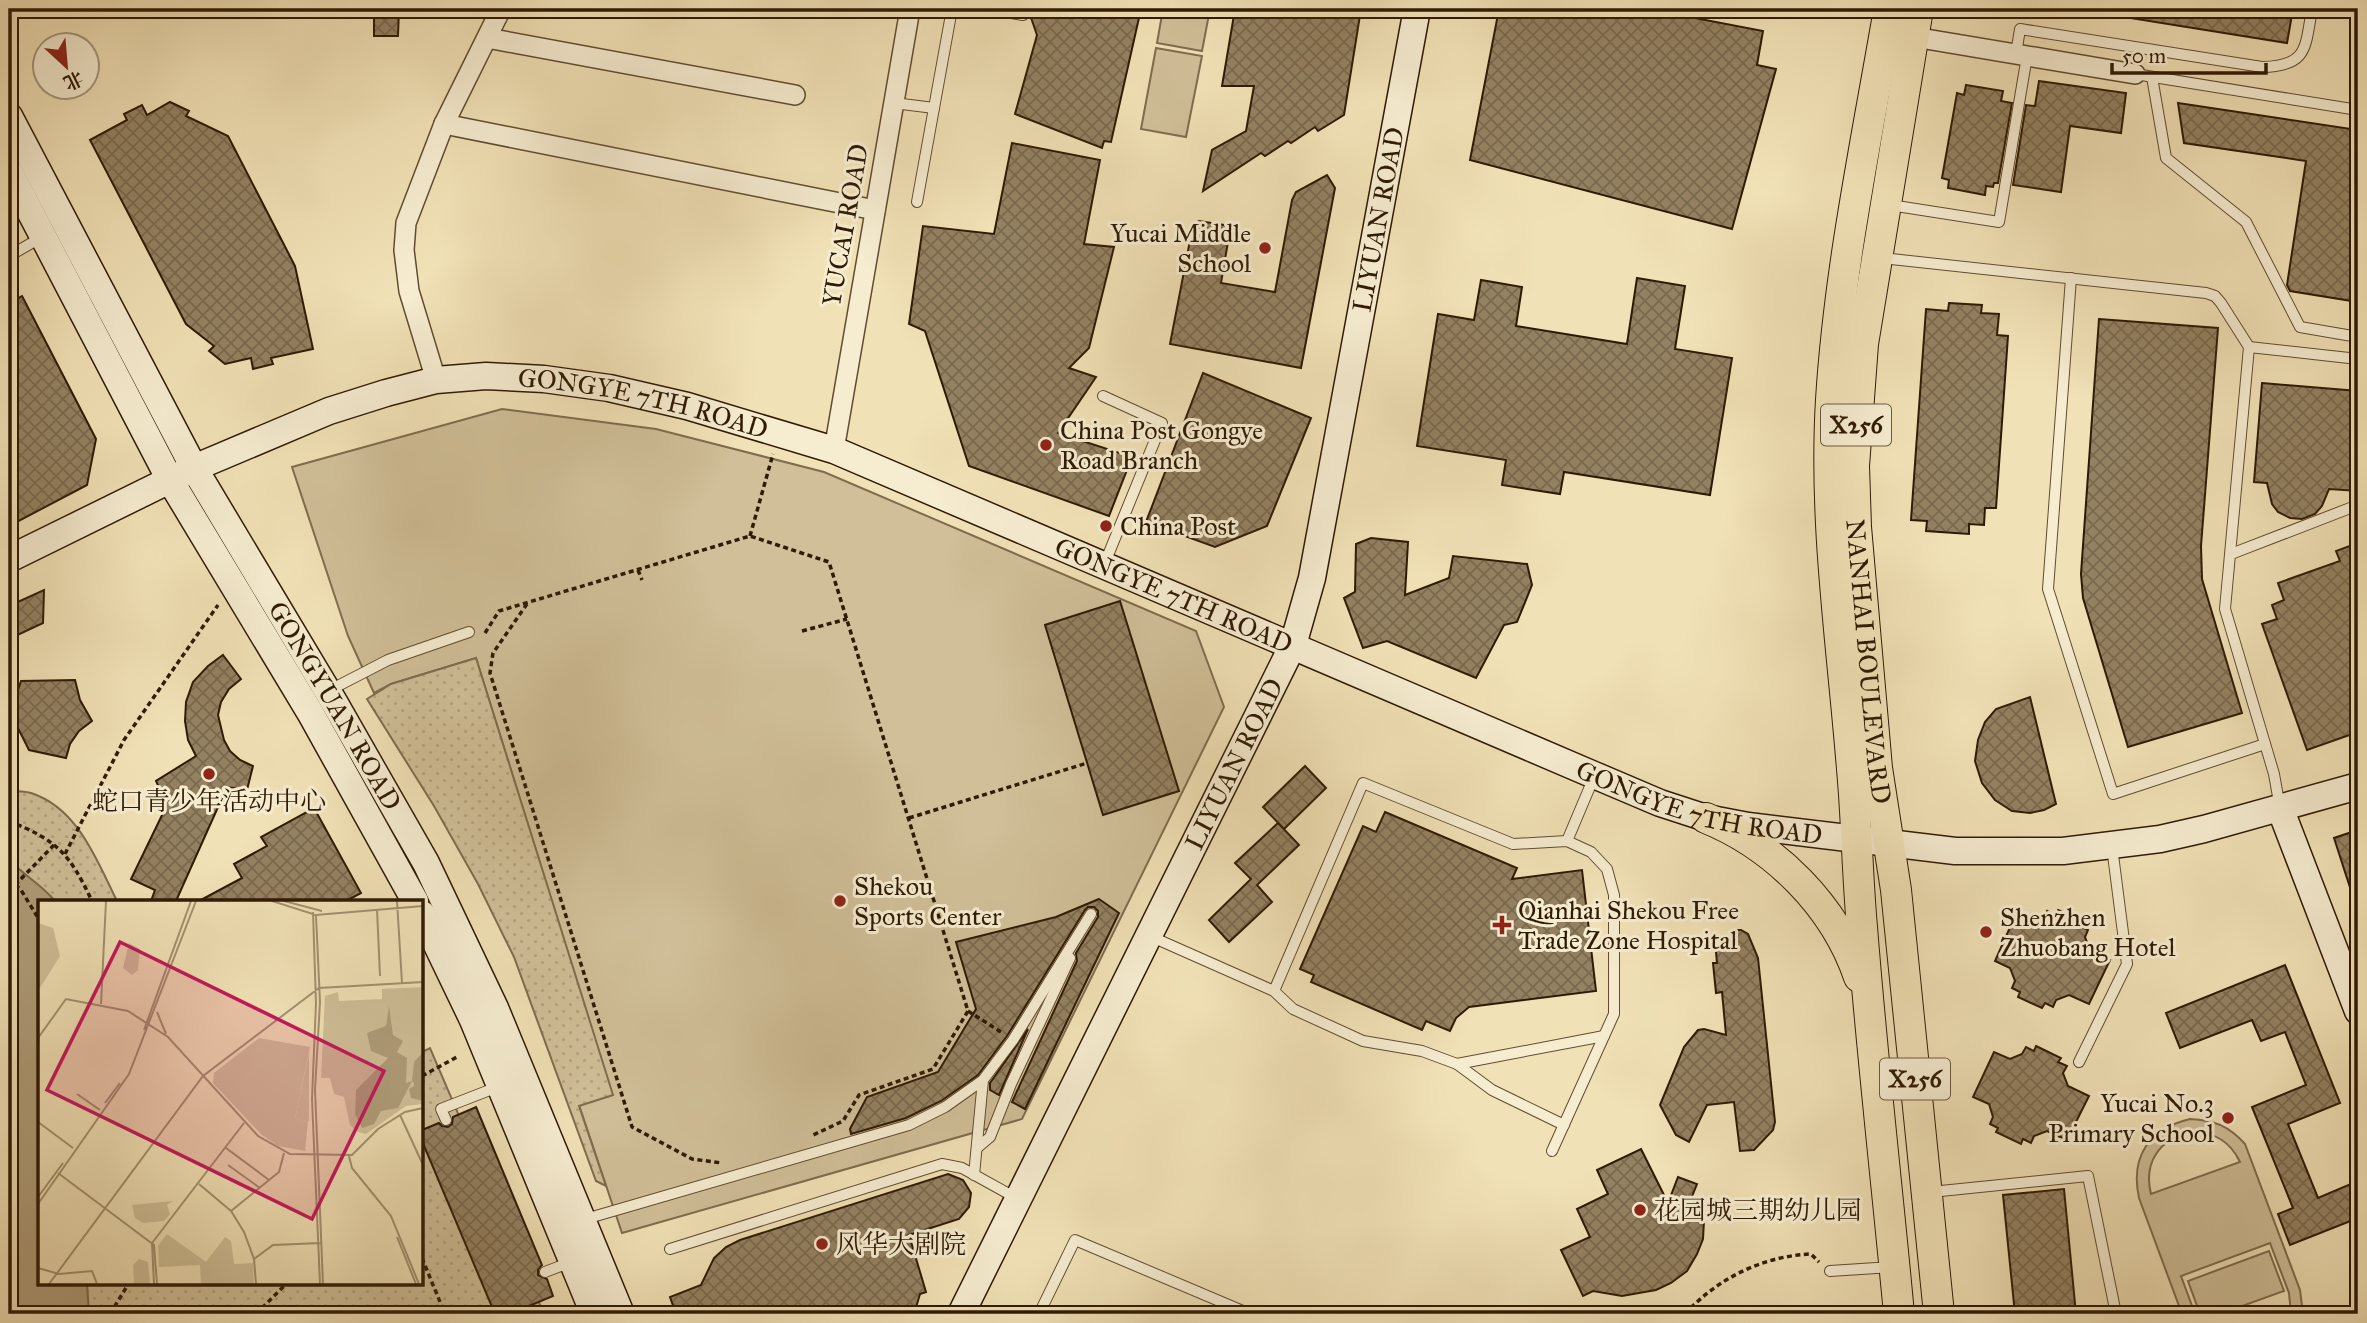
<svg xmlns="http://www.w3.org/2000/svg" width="2367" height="1323" font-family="'IM FELL Great Primer','Noto Serif SC',serif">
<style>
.grass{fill:#d0bf98;stroke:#806c4e;stroke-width:2;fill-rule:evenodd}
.park{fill:url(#park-dots);stroke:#806c4e;stroke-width:2}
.water{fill:#af9d79;stroke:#7c694a;stroke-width:2}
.building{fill:url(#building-cross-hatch);stroke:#2f1a04;stroke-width:2}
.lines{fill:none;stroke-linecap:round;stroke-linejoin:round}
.lane-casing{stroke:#604c30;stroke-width:12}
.street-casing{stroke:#604c30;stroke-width:22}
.secondary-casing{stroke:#2f1a04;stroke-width:29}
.primary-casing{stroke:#2f1a04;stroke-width:32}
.path{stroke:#2f1a04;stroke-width:3.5;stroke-dasharray:5 3.5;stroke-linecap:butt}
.lane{stroke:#f6ecd0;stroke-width:10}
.street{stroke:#f6ecd0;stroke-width:19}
.secondary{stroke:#f6ecd0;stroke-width:26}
.primary{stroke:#f1e1b6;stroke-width:30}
.poi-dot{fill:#8f2418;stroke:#f6ecd0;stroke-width:2.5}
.labels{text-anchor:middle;stroke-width:6;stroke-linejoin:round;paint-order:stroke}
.shield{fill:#f6ecd0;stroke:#6b5941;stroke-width:2}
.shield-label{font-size:24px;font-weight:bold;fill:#2f1a04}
.street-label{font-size:26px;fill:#2f1a04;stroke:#f6ecd0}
.poi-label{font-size:26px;fill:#2f1a04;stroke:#f6ecd0;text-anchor:start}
.inset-road{fill:none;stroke:#a3916f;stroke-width:2}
.view{fill:#c2185b;fill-opacity:0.15;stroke:#c2185b;stroke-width:3.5}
.inset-edge{fill:none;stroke:#2f1a04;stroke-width:3.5}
</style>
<defs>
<pattern id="park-dots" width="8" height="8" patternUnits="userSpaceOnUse" patternTransform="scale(1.75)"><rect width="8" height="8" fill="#d0bf98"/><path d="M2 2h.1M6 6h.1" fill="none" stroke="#b3a481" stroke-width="1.8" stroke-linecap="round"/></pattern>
<pattern id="building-cross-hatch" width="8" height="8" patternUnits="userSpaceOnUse" patternTransform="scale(1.75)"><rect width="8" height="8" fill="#948161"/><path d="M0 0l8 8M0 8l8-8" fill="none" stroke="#79694e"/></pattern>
</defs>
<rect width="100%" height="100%" fill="#f1e1b6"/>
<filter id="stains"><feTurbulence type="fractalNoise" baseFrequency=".00286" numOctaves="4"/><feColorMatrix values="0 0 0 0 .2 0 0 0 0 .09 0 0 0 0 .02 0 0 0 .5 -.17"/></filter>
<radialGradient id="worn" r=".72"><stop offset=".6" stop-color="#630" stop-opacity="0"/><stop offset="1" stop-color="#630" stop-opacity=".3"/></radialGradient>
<!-- grass -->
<g class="grass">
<path d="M1163,9h47l-8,42 -45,-8z"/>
<path d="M1156,48l46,8 -16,81 -45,-8z"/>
<path d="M502,409l154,20 168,43 372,159 28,76 -202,412 -400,114 -43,-128 33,-10 -136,-437 -85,26 -17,9 -26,-57 -56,-169z"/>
<path d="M2190,1119c24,1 39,7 55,25l55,146 3,24h-12l-2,-21 -19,-50 -89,33 14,38h-13l-43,-116c-9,-42 10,-69 51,-79zM2191,1131c23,1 39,10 49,31l-89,32c-8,-32 9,-55 40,-63z"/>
<path d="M2269,1251l15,40 -64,23h-20l-12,-33z"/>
</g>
<!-- park -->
<g class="park">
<path d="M476,658l137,437 -34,11 27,80 -10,-5 -82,-224 -36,-73 -44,-78 -67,-107 24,-15z"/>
<path d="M9,791c7,0 15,0 22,2 47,15 66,68 86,108h-77v382h382v-231l8,-4 114,266h-535z"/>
</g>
<!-- water -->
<path class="water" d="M9,860c15,15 34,26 46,41h-15v382h47l2,31h-80z"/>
<!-- building -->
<g class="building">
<path d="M374,9h25l-1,27h-24z"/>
<path d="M1028,9h113l-30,133 -7,-1 -2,7 -87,-34 22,-79z"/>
<path d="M1235,9h126l-17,106 -26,16 -3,-4 -24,16 -3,-2 -23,15 -4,-3 -58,38 9,-41 34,-19 8,-45h-32z"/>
<path d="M1499,9h149l115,22 -6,34 19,4 -44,160 -262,-69z"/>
<path d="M2130,9h163l-6,34 -157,-25z"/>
<path d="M2039,81l87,12 -5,40 -51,-7 -9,66 -48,-7 13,-80 9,1z"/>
<path d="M1966,85l37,6 -2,10 11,2 -14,80h-4l-1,4 -7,-1 -1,9 -37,-7 1,-8 -7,-2 15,-85 7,2z"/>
<path d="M170,102l19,9 -3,5 42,20 67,130 18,83 -42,9 2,6 -20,5 -2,-11 -26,6 -16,-13 5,-5 -28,-22 -96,-184 37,-20 -3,-6 18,-9 5,10z"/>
<path d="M2178,103l180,27v172l-68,-11 -3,-6 19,-124 -122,-18z"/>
<path d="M1012,143l88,17 -16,84 30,3 -25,101 -20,20 27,9 -38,56 74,24 -23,59 -140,-50 -44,-135 -16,-7 14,-98 71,8z"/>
<path d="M1327,175l8,13 -34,180 -131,-24 23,-119 6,-4 25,4 6,5 -9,53 54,9 17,-92 4,-8z"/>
<path d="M1637,278l48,8 -10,63 57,9 -22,137 -146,-23 -4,22 -58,-9 4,-25 -89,-14 21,-132 36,6 7,-40 41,7 -6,39 111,18z"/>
<path d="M22,296l74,143 -9,46 -78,41v-223z"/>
<path d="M1949,303l33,2 -1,8 18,1 -2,21 11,1 -12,172h-11l-1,17 -15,-1v10l-43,-3 1,-10 -16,-1 15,-211 22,2z"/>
<path d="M2099,319l119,9 -17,218 1,33 40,134 -114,34 -45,-149 -2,-24z"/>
<path d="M1203,373l108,45 -44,108 -52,21 -69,-25z"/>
<path d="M2262,383l96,8v100l-29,-2 -7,17 -7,8 -13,5 -12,-1 -12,-6 -6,-8 -5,-21 -13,-1z"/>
<path d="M1371,538l37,4 -3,53 44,-17 4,-22 74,8 5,21 -15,37 -13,3 -28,53 -89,-37 -24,7 -19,-50 11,-6 1,-48z"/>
<path d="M2358,543v189l-51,18 -45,-126 15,-5 -5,-14 12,-5 -6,-17 62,-22 -4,-10z"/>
<path d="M44,590l-1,33 -34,16v-33z"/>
<path d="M1120,601l59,190 -76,24 -58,-190z"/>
<path d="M223,655l18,24 -12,10 -8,13 -3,13 6,25 6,11 10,9 13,6 -6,24 -20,-3 -51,114h-25l4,-11 -24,-11 34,-70 -9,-13 5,-4 -5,-11 40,-25 -8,-16 -3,-19 1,-19 7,-20 15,-16z"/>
<path d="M75,680l5,20 12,21 -13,10 -9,13 -4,14 -37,-8 -12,-24 -8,-7v-12l6,-8 6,-18z"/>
<path d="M2030,697l26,107 -12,6 -14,3 -18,-2 -17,-11 -13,-17 -7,-22 3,-21 7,-18 11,-13z"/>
<path d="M1305,766l21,22 -42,41 -21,-22z"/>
<path d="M314,808l47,85 -15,8h-147l43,-23 -8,-14 33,-18 -6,-9z"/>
<path d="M1385,812l132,56 -5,11 70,-9 14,121 -127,16 -13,11 -6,13 -24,-10 -4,9 -111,-48 3,-7 -14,-6 63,-143 13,6z"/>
<path d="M1278,823l21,22 -42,40 15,17 -43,40 -20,-22 42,-41 -16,-16z"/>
<path d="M2358,830v72l-3,1 -21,-65z"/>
<path d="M1099,899l20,14 -94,196 -13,-7 65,-141 -1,-8 22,-36v-6l-4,-4h-6l-3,3 -78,126 -29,39 -37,26 -35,17 -55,16 -1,-5 17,-32 71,-25 38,-63 -20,-67 100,-25z"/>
<path d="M2058,910l24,12 -2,4 8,4 -3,7 5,13 20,10 -21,44 -20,-9 -13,5 -3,7 -8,-4 -3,5 -24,-11 2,-5 -8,-4 3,-7 -5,-13 -15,-7 20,-45 16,7 13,-4 3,-8 8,4z"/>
<path d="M1736,930h5l7,4 10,24 17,164 -2,8 -19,20 -14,1 -6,-49 -27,3 -18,37 -13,-7 -16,-30 24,-58 14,-17 6,-1 22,6 -4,-43 -6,1 -3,-30h4l-1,-11z"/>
<path d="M2285,965l55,138 -52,21 30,74 40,-17v37l-68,27 -12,-31 15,-6 -41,-101 54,-22 -21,-53 -24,9 -9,-21 -72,28 -14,-35z"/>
<path d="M1028,1029l-29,66 -9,-5v-7z"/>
<path d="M2036,1046l25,12 -3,4 9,4 -4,7 5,13 21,10 -22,44 -20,-9 -13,5 -3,7 -8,-4 -2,5 -25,-12 2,-4 -8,-4 3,-7 -4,-13 -16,-7 21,-45 16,7 12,-5 4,-7 8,4z"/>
<path d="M476,1107l66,158 -4,5v5l9,4 6,17 -43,18h-15l-73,-173v-11l17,-7 3,3 6,1 4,-3 1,-7z"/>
<path d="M1641,1149l27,54 10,-26 19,7 -6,15 11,1 2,20 -1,19 -6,15 -10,17 -16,12 -15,7 -34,6 -29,-5 -10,5 -22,-46 29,-13 -13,-28 31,-15 -11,-24z"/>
<path d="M948,1174l15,6 8,13 -2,14 -10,12 -50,16 17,57 -6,2 -6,20h-238l-6,-17 31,-12 13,-27 12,-11 14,-7z"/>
<path d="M2064,1189l12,125h-61l-12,-119z"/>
</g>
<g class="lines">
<!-- lane casing -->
<g class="lane-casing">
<g id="lane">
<path d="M987,9l36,6"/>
<path d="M2016,54l4,-25 242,38c46,-1 43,-19 50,-58"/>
<path d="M2135,74l223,36"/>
<path d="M2152,77l14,81 80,64 54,105 58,10"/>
<path d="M894,103l40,5 18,-99"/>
<path d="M917,202l17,-94"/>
<path d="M1890,205l109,17 28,-166"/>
<path d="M9,256l33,-19"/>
<path d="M1882,258l324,35 9,3 6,7 28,44 -24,262 49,165 6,34"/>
<path d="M2071,278l-23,311 65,205 152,-50"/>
<path d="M2249,347l109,12"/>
<path d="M1103,396l59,27 -58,142"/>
<path d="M2231,554l127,-49"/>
<path d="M328,691l60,-31 81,-28"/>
<path d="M1567,841l27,-64"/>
<path d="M1152,937l122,54 19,18 70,32 59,10 35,13 35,26 72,35"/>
<path d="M1274,991l89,-208 150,61 54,-3 24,11 16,17 7,26v119l-62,137"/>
<path d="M2079,1062l48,-98 -15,-117"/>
<path d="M1457,1064l147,-28"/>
<path d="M446,1120l-5,-11 59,-23"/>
<path d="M977,1148l13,-11 21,-53 59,-126"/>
<path d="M974,1175l9,-95"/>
<path d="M1931,1192l157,-16 28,138"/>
<path d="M582,1220l327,-95 36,-18 38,-27 30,-40 78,-126"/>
<path d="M670,1249l272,-85 20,4 56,31"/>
<path d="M1830,1271l62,-4"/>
<path d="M545,1272l26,-10"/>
<path d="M1039,1314l36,-74 175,74"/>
</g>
</g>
<!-- street casing -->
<g class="street-casing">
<g id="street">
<path d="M1914,37l221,37"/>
<path d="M487,38l308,57"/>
<path d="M444,124l431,86"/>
<path d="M436,380l-27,-89 -5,-41 2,-27 38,-99 57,-115"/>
<path d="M834,450l76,-441"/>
</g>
</g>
<!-- secondary casing -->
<g class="secondary-casing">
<g id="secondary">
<path id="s1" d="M9,116l185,352 140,234 92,161 69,145 126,306"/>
<path d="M9,171l161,309 141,234 104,187"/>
<path id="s2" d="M9,559l185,-91 135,-57 57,-18 50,-13 50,-4 58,3 65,9 78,18 147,44 760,325 66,28 46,15 42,8 207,25h108l97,-12 44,-10 154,-43"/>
<path d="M2280,808l78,203"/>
<path d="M422,914l51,106 121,294"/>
<path id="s3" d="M961,1314l332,-669 19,-67 105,-569"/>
</g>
</g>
<!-- primary casing -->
<g class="primary-casing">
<g id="primary">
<path d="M1889,9c-22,129 -50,260 -58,391 -8,132 14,264 23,395 3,44 4,88 8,132 10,129 25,258 37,387"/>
<path id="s4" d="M1918,9l-55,335 -9,122 2,61 21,241 19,122 43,424"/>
<path d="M1706,818c69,28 129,88 153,159"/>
</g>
</g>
<!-- path -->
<g class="path">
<path d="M750,536l23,-82"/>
<path d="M638,570l4,10"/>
<path d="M527,604l-34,49 -3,20 142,454 60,32 30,4"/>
<path d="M802,631l45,-12"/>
<path d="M485,633l14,-22 251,-75 79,26 139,449 -35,58 -74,26 -16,26 -32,15"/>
<path d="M909,818l178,-55"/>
<path d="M9,821c49,20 60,32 83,80"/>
<path d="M65,854l59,-114 94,-135"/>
<path d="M9,879l12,11 19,31"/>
<path d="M15,885l39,-40"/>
<path d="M968,1011l33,21"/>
<path d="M422,1076l35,-19"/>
<path d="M422,1258l23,56"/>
<path d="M110,1314l19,-31"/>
<path d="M256,1314l31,-31"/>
<path d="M483,1314l8,-7"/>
<path d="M1685,1314c33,-36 78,-58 126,-60l8,8"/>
</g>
<!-- lane -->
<use href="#lane" class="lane"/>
<!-- street -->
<use href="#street" class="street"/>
<!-- secondary -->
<use href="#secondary" class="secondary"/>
<!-- primary -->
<use href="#primary" class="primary"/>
</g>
<!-- markers -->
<g class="poi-dot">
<circle cx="1265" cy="248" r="7"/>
<circle cx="1046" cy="445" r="7"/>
<circle cx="1106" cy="526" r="7"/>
<circle cx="209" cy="774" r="7"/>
<circle cx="840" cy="901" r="7"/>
<path d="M1498.5 914.5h7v7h7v7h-7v7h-7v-7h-7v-7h7z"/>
<circle cx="1986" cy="932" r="7"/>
<circle cx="2228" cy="1118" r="7"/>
<circle cx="1640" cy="1210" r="7"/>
<circle cx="822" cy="1244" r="7"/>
</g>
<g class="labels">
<!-- shield labels -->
<g class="shield">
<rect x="1821" y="404.5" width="70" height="41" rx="5"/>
<rect x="1880" y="1058.5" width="70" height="41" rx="5"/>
</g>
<g class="shield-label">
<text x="1856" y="433">X256</text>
<text x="1915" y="1087">X256</text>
</g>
<!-- street labels -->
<g class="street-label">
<text dy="9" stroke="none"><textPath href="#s3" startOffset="1181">LIYUAN ROAD</textPath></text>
<text transform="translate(845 225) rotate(-80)" y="9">YUCAI ROAD</text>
<text dy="9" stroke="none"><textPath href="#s2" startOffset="674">GONGYE 7TH ROAD</textPath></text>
<text dy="9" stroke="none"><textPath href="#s2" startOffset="1241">GONGYE 7TH ROAD</textPath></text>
<text dy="9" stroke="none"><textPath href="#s4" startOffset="658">NANHAI BOULEVARD</textPath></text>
<text dy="9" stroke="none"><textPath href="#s1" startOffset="674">GONGYUAN ROAD</textPath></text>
<text dy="9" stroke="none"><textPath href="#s3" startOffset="614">LIYUAN ROAD</textPath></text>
<text dy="9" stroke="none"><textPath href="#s2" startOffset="1808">GONGYE 7TH ROAD</textPath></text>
</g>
<!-- poi labels -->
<g class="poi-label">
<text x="1251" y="242" text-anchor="end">Yucai Middle<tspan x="1251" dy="30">School</tspan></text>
<text x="1060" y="439">China Post Gongye<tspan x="1060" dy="30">Road Branch</tspan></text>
<text x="1120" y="535">China Post</text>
<text x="209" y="810" text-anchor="middle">蛇口青少年活动中心</text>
<text x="854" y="895">Shekou<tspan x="854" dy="30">Sports Center</tspan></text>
<text x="1518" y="919">Qianhai Shekou Free<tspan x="1518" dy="30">Trade Zone Hospital</tspan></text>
<text x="2000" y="926">Shenzhen<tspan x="2000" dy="30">Zhuobang Hotel</tspan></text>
<text x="2214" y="1112" text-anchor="end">Yucai No.3<tspan x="2214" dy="30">Primary School</tspan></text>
<text x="1654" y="1219">花园城三期幼儿园</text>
<text x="836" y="1253">风华大剧院</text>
</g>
</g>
<!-- overview -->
<g transform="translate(38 900)">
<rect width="385" height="385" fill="#f1e1b6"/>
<path d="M91,43l11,6 -2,21 -6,5 -9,-7zM221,138l51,9 -15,72 13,2 -3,30 -27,-5 -16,-11 -49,-52 1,-10zM135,301l-6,4 3,9 -6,7 -21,2 -8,-5 -3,-13zM101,359l9,3 2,22h-16l-1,-19z" fill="#d0bf98"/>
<path d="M0,23l15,5 7,28 -22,35zM385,87v117l-17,2 -40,28 -8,-2 -8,-7 -6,-28 -10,-3 -4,-16h-9l4,-82 13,-4 1,9 43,-2v-10zM271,153v68h-3l-11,-2zM129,334l39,28 19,-25 6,4 3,23 19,-1 1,21h-53l-1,-19 -41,2 -1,-21z" fill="#d0bf98"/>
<path d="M351,106l4,29 10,6 -6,11 10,6 -1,25 6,-2 2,-19 9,-10v49l-12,-3 -2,-9 5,-3v-3l-2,-2 -14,27 -17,3 -7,13 -12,4 -7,-14 1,-24 32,-32 -17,-7 -4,-18 19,-7z" fill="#af9d79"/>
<path class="inset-road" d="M234,1l44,14 107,-9M246,1l38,10M359,1l5,82M339,9l3,67M275,12l3,91 -4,96 8,185M278,16l4,86 -5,88 8,194M63,104l5,-103M119,112l9,22M106,130l47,-129M0,138l28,-39 62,12 40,26 90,99 32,18 62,1 26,-26 27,-17 18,-4M39,194l23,16M67,203l15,-20M362,215l23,50M0,222l35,26M188,248l43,32M311,256l3,12 39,48 28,68M190,265l32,23M20,273l96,72 3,39M161,284l32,27 13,21 10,27 2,25M0,297l25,-34M0,304l91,-130 67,-173M193,311l48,-39 5,-19M359,337l19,47M114,343l92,-120M114,343l2,41M216,359l19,-14 48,-2M0,368l21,6 33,-3 5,13M11,384l154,-208 116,-88 104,-6"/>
<path class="view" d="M82,42l264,129 -72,148 -265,-129z"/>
<rect width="385" height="385" class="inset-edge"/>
</g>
<!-- margin -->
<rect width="2367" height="1323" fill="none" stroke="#f1e1b6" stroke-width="35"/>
<rect x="10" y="10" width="2346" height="1302" fill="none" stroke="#2f1a04" stroke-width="3.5"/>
<rect x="18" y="18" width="2332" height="1288" fill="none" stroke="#2f1a04" stroke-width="2"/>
<!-- north arrow -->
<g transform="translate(66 66) rotate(154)"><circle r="33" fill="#f6ecd0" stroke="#a6987e" stroke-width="2"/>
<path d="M0-5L12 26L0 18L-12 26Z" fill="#8f2418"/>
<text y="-10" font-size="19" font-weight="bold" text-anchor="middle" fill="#2f1a04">北</text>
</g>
<!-- scale -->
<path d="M2112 63v10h154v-10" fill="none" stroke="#2f1a04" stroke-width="3.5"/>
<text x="2122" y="63" font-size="21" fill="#2f1a04" stroke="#f6ecd0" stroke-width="5" paint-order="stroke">50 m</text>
<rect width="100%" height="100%" filter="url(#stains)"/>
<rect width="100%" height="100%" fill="url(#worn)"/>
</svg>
